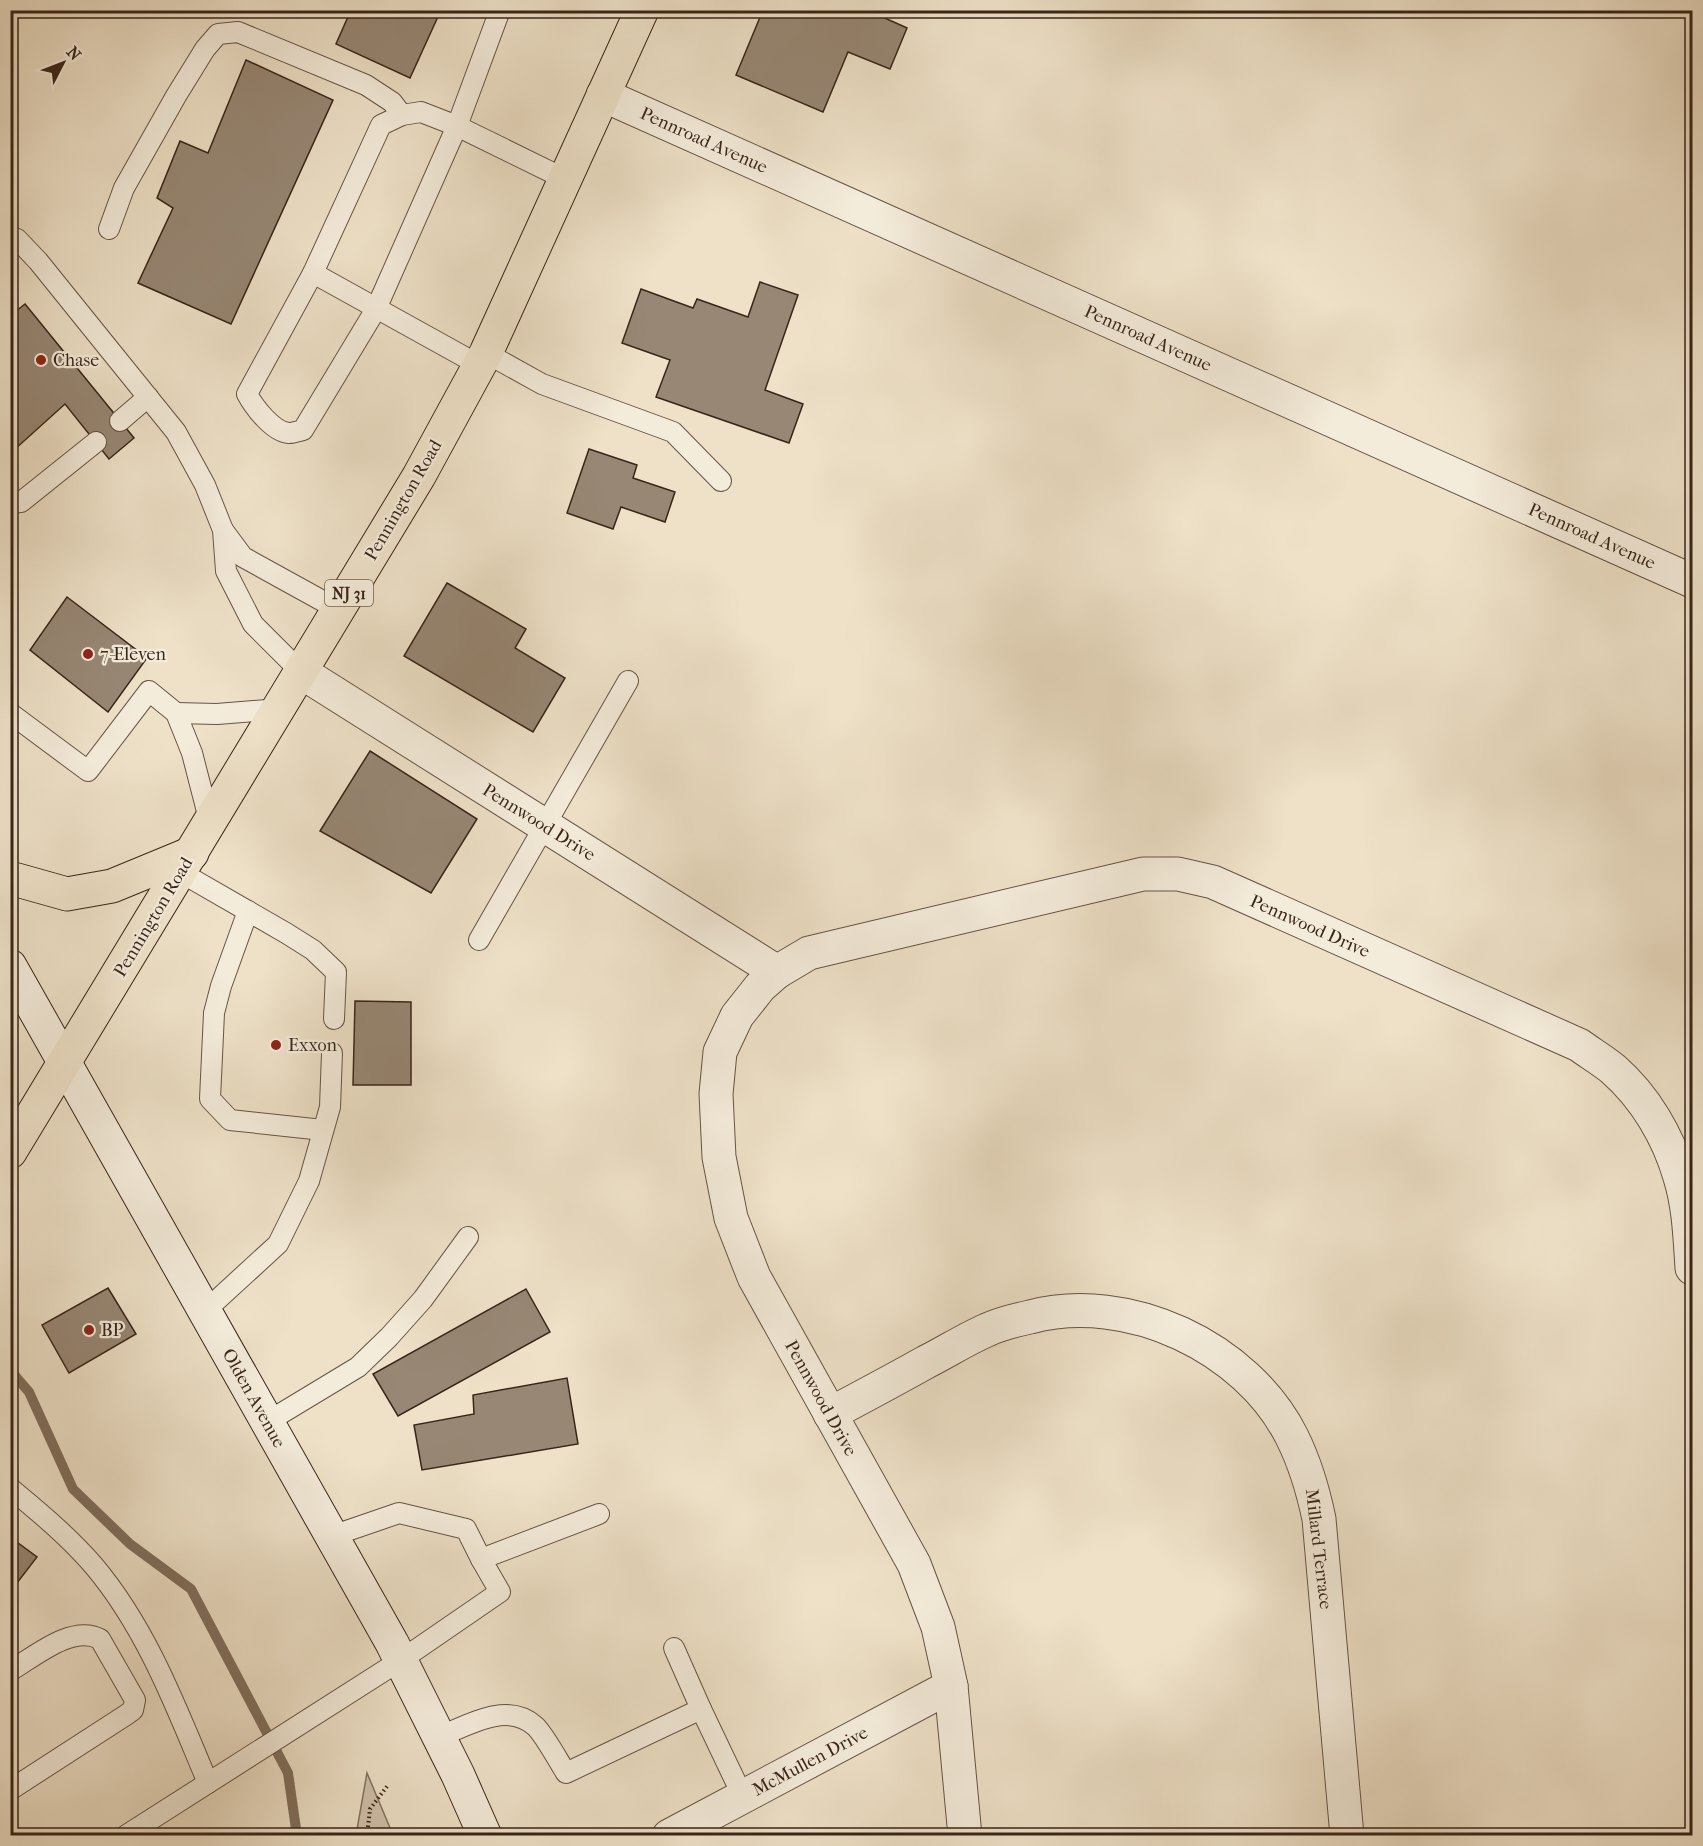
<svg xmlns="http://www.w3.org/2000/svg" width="1703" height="1846" font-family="'IM FELL French Canon',serif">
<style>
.green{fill:#cfc1aa;stroke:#847362;stroke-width:1.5}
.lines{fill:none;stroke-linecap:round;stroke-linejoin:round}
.stream{stroke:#806f5e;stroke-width:10}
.building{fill:#978774;stroke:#392519;stroke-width:1.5}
.service-casing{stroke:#665445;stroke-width:22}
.minor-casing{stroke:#665445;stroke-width:35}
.secondary-casing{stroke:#392519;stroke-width:35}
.primary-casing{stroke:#392519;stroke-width:35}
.path{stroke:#392519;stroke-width:4;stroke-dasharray:1.5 3;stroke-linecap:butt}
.service{stroke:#f4ecdb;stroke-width:20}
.minor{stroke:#f4ecdb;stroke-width:33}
.secondary{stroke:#f4ecdb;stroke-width:33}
.primary{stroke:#eee1c8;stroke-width:33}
.poi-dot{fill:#8f2418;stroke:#f4ecdb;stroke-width:2}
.labels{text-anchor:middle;stroke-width:4.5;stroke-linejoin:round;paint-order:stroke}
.shield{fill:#f4ecdb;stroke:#716153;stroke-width:1.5}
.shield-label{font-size:16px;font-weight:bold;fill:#392519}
.street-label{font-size:18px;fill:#392519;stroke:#f4ecdb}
.poi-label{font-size:18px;fill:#392519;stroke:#f4ecdb;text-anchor:start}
</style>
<rect width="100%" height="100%" fill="#eee1c8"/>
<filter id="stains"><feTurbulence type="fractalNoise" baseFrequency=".00333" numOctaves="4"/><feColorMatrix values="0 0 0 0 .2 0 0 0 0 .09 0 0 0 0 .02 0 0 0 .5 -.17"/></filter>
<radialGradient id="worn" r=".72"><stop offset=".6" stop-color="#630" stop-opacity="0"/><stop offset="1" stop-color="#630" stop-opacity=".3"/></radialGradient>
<!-- green -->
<path class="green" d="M367,1773l26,62h-37z"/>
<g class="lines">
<!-- stream -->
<path class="stream" d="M10,1370l19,22 44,97 57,55 61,45 97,184 9,63"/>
</g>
<!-- building -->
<g class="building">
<path d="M351,10h90l-31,68 -74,-34z"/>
<path d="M763,10h104l40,18 -17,41 -42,-17 -25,60 -87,-37z"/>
<path d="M246,60l87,40 -102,224 -93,-41 35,-75 -16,-10 23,-57 28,12z"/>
<path d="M760,282l38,13 -33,95 38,14 -14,39 -133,-46 14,-37 -48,-17 19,-54 52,19 4,-9 51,18z"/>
<path d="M25,304l109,134 -25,21 -44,-55 -51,46 -4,-5v-129z"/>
<path d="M589,449l48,16 -4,13 42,14 -10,30 -44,-15 -8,22 -46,-16z"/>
<path d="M447,583l79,46 -11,19 50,30 -32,54 -129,-76z"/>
<path d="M67,597l80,61 -39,54 -78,-62z"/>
<path d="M370,751l107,68 -46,74 -111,-62z"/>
<path d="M355,1001l56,1v83h-58z"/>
<path d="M108,1288l28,46 -67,39 -27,-48z"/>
<path d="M526,1289l24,43 -152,84 -25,-42z"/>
<path d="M567,1378l11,66 -156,26 -8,-45 60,-11 -1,-19z"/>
<path d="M10,1537l27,20 -27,35z"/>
</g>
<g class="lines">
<!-- service casing -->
<g class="service-casing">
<g id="service">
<path d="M109,229l15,-41 52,-92 29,-47 13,-15 20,-2 128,53 26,17 10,13"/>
<path d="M10,236l7,3 21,22 138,171 29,53 18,45"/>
<path d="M313,273l-66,121c7,13 26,38 42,39 4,0 10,-2 14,-3l73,-121 81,-183 43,-116"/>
<path d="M486,353l56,31 131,48 48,49"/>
<path d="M479,365l-166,-92 68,-148 21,-10 19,-3 36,14 108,53"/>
<path d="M120,421l28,-24"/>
<path d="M10,503l11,-1 75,-60"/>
<path d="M301,672l-48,-48 -27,-53 -3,-41 20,27 96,53"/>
<path d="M10,713l78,58 61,-80 27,22 16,40 18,70"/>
<path d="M176,713l41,1 62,-5"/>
<path d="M180,872l106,61 27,17 23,22 -2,47"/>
<path d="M248,911l-27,75 -7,27 -4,86 20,21 93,10"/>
<path d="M479,940l149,-259"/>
<path d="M205,1311l73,-67 31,-63 21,-74 2,-54"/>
<path d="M267,1422l91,-55 31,-30 34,-38 45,-62"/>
<path d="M10,1488c29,24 59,49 84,78 53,63 82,141 114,217"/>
<path d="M332,1536l67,-23 67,16 15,30"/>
<path d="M674,1648l27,61"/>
<path d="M10,1671c24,-14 62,-47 90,-32l35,61 -2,10 -7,5 -116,75"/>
<path d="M439,1737c29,-12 68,-36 96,-11 9,8 24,36 31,47l135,-64 42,88"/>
<path d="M125,1836l276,-176 99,-68 -19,-33 118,-45"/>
</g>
</g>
<!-- minor casing -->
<g class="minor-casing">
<g id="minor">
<path d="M603,95l1089,486"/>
<path d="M301,672l476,300"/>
<path d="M830,1414c32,-17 64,-34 96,-52 20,-10 40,-23 61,-32 13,-6 29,-10 43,-13 98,-26 217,30 262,120 13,26 21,53 27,82l28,317"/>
<path d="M669,1836l282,-150"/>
<path d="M965,1836l-14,-150 -13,-59 -24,-63 -160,-287 -23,-59 -12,-61 -3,-63 4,-42 17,-36 23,-29 17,-15 32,-19 334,-79h35l35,8 366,163c11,8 23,15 34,24 32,28 55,67 67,108 9,29 10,61 12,91"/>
</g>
</g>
<!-- secondary casing -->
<g class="secondary-casing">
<path id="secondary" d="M10,966l382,677 66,132 27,61"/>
</g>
<!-- primary casing -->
<g class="primary-casing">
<g id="primary">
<path d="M10,878l57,16 45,-8 80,-33"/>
<path d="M10,1152l409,-676 67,-123 156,-343"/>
</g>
</g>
<!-- path -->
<path class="path" d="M367,1836l3,-27 18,-24"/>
<!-- service -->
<use href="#service" class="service"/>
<!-- minor -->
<use href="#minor" class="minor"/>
<!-- secondary -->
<use href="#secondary" class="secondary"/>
<!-- primary -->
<use href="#primary" class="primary"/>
</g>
<!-- markers -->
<g class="poi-dot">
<circle cx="41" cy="360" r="6"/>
<circle cx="88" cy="654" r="6"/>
<circle cx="276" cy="1045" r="6"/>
<circle cx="89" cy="1330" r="6"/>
</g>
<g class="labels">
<!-- shield labels -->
<rect class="shield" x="325" y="580" width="48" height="26" rx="4.5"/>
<g class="shield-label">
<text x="349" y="599">NJ 31</text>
</g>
<!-- street labels -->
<g class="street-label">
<text transform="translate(704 140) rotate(24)" y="6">Pennroad Avenue</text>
<text transform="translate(1148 338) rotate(24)" y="6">Pennroad Avenue</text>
<text transform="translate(403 500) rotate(-60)" y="6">Pennington Road</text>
<text transform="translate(1592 536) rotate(24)" y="6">Pennroad Avenue</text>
<text transform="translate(539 822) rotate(32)" y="6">Pennwood Drive</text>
<text transform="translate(153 917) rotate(-59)" y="6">Pennington Road</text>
<text transform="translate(1310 926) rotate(24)" y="6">Pennwood Drive</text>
<text transform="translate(254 1398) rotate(61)" y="6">Olden Avenue</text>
<text transform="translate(821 1398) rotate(61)" y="6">Pennwood Drive</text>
<text transform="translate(1319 1549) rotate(83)" y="6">Millard Terrace</text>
<text transform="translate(810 1761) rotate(-28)" y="6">McMullen Drive</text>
</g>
<!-- poi labels -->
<g class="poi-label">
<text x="53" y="366">Chase</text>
<text x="100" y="660">7-Eleven</text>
<text x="288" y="1051">Exxon</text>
<text x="101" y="1336">BP</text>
</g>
</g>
<!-- margin -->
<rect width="1703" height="1846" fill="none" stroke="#eee1c8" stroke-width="36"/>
<rect x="12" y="12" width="1679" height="1822" fill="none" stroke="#392519" stroke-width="3"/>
<rect x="18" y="18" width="1667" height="1810" fill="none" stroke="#392519" stroke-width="1.5"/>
<!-- north arrow -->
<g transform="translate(63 63) rotate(48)" stroke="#f4ecdb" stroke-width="4.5" paint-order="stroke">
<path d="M0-4.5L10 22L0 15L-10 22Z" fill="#392519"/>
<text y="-9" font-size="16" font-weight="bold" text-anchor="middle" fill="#392519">N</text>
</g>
<rect width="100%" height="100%" filter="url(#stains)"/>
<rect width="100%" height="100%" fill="url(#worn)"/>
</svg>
